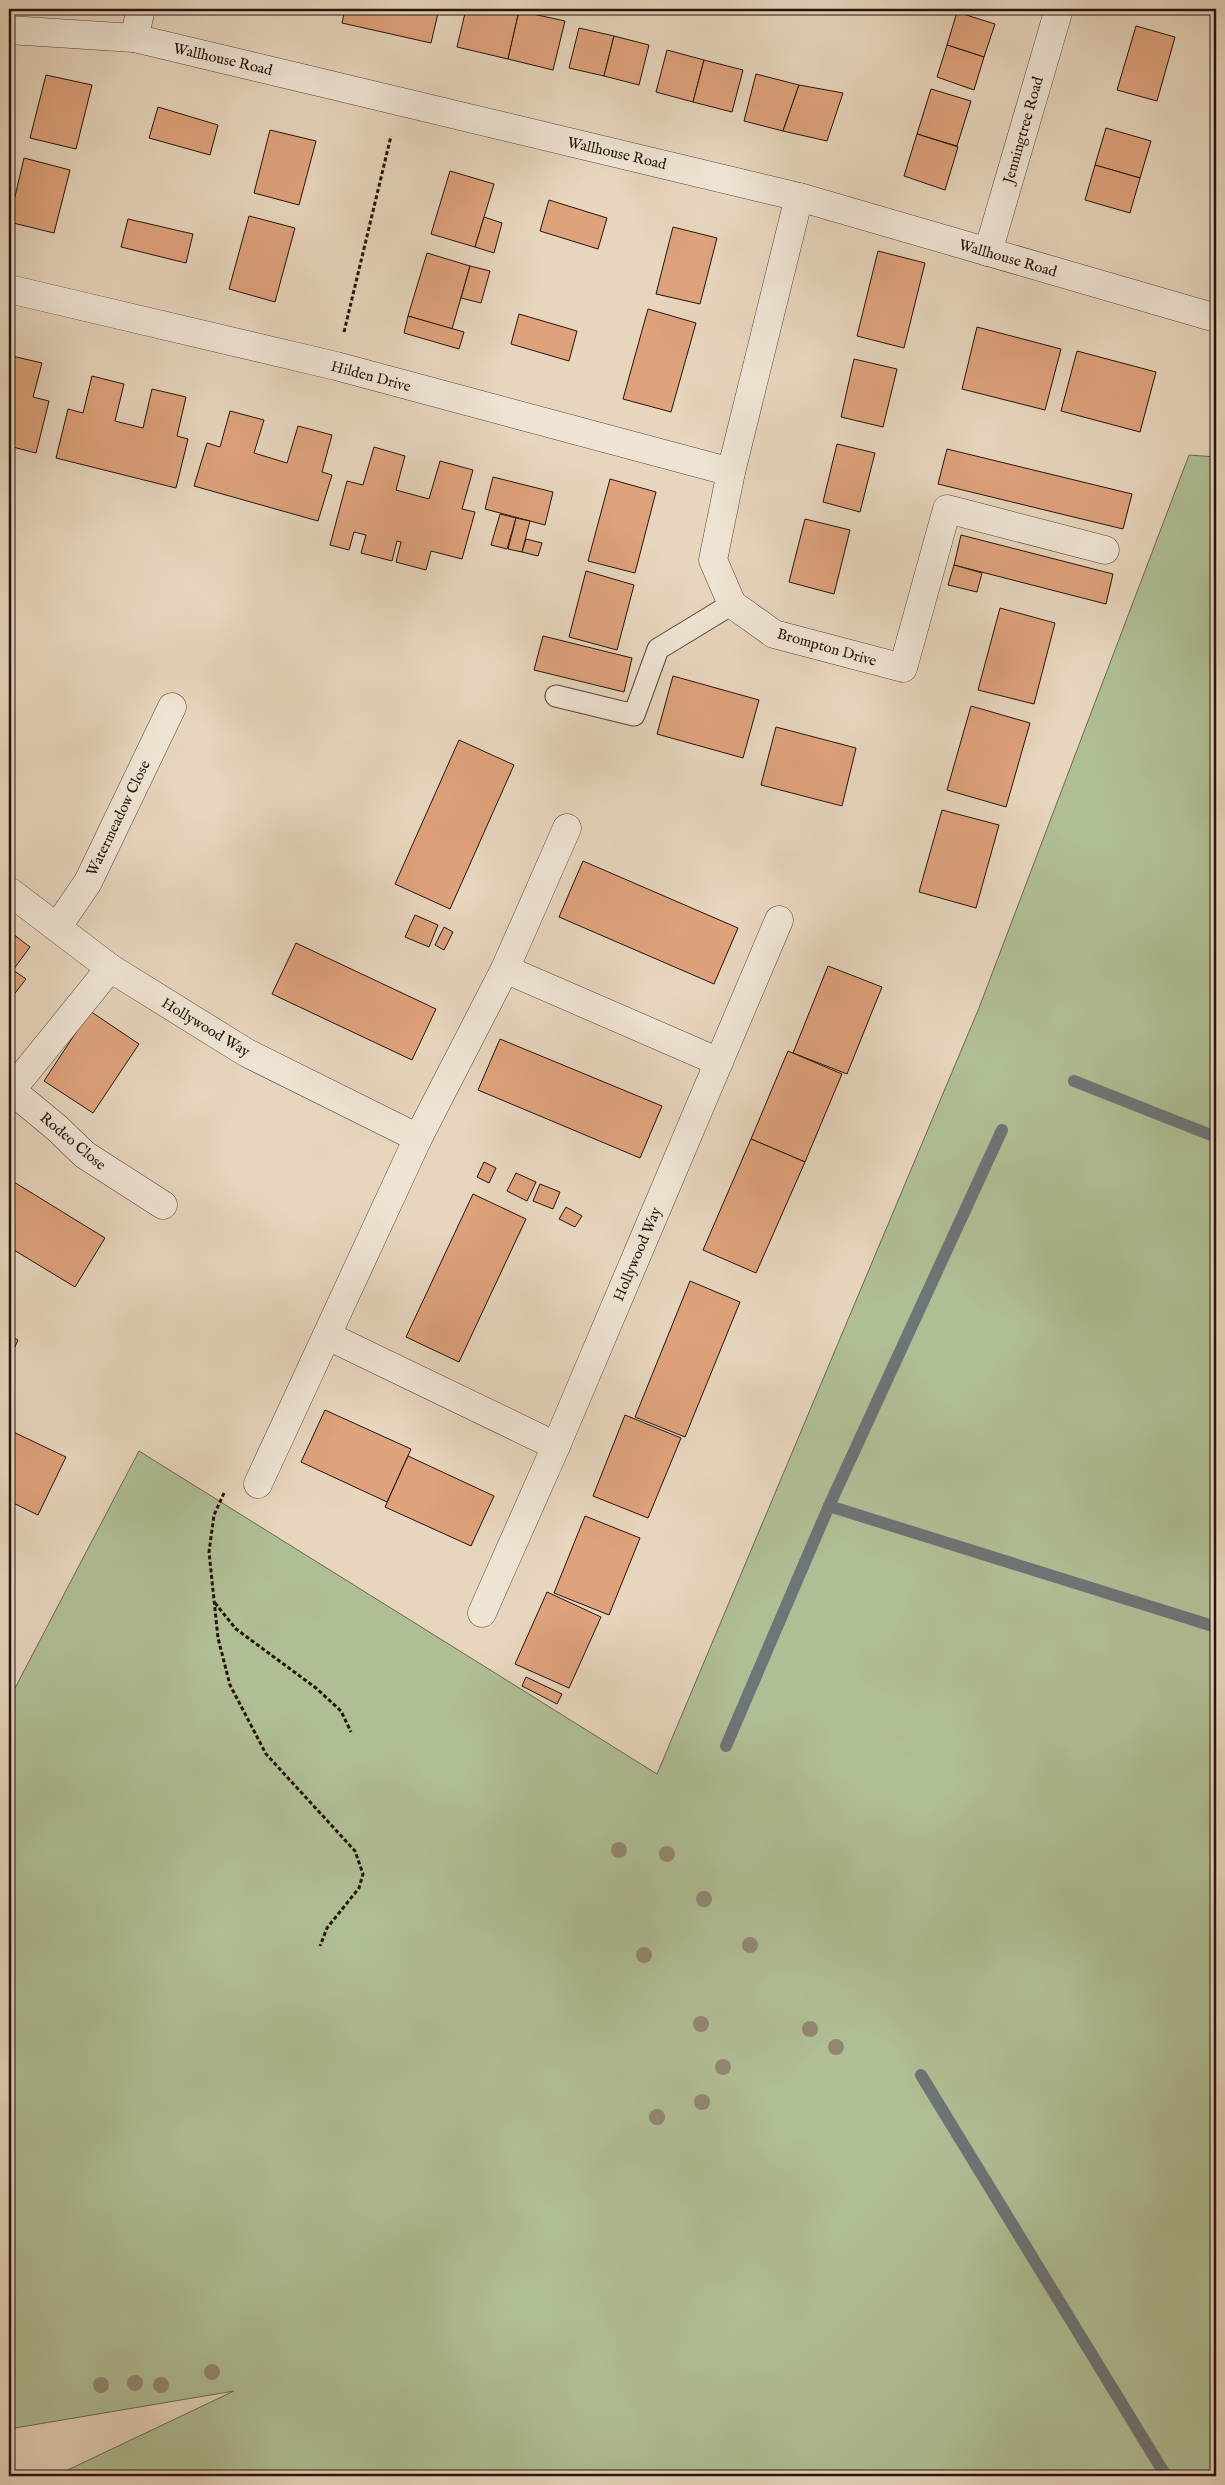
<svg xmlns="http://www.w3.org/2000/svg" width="1225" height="2485" font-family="'IM FELL English',serif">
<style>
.green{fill:#b0be95;stroke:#6b6950}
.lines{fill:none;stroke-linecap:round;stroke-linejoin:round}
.stream{stroke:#6d7576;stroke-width:12}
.building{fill:#dea27c;stroke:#26140c}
.lane-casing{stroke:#564438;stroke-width:23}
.street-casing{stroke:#564438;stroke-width:29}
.path{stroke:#26140c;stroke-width:3;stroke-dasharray:4 2.5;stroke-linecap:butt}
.lane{stroke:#efe4d4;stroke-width:21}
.street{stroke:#efe4d4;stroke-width:28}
.tree{fill:#938772}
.labels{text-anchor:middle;stroke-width:5;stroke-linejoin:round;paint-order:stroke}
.street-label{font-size:15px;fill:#26140c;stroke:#efe4d4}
</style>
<rect width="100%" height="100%" fill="#e7d5bd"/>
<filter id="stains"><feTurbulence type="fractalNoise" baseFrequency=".004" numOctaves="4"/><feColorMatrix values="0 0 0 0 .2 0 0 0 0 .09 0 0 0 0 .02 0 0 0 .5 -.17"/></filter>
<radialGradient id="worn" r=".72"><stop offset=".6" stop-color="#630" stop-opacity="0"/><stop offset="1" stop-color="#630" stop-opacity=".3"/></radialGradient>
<!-- green -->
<path class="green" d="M1189,455l27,2v2019h-1161l179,-85 -225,38v-740l5,1 125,-239 518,323 322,-766z"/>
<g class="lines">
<!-- stream -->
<g class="stream">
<path d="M1074,1081l142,56"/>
<path d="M829,1506l387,121"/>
<path d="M726,1746l103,-240 173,-376"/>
<path d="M921,2075l245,401"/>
</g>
</g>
<!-- building -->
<g class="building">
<path d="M345,9h94l-8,34 -89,-20z"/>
<path d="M466,9l53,2 -11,48 -51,-12z"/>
<path d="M519,11l46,10 -12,49 -45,-11z"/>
<path d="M957,12l38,12 -11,33 -37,-12z"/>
<path d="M1136,26l39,11 -18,64 -40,-11z"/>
<path d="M579,28l35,8 -10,40 -35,-8z"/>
<path d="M614,36l35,9 -10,40 -35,-9z"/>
<path d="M947,45l37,12 -10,33 -37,-13z"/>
<path d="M667,50l37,10 -11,42 -37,-10z"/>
<path d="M704,60l39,10 -11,42 -39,-10z"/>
<path d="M756,74l43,11 -16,46 -39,-10z"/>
<path d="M46,75l46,10 -16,64 -46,-11z"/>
<path d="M799,85l44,8 -16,48 -44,-10z"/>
<path d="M931,89l40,12 -14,45 -40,-12z"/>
<path d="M158,107l60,18 -8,30 -61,-17z"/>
<path d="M1106,128l45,13 -11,37 -45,-13z"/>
<path d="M270,130l46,11 -17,64 -45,-12z"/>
<path d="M917,134l41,13 -13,43 -41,-14z"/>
<path d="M24,158l46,12 -16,63 -45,-11z"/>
<path d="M1095,165l45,13 -10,35 -45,-13z"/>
<path d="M450,171l44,13 -19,63 -44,-13z"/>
<path d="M549,200l58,18 -9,31 -58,-18z"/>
<path d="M249,216l46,12 -20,74 -46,-13z"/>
<path d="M484,217l18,6 -8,30 -19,-6z"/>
<path d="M128,219l65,15 -7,29 -65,-16z"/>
<path d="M673,227l44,11 -17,66 -44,-10z"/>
<path d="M878,251l47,12 -21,85 -47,-12z"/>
<path d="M427,253l43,13 -18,63 -44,-13z"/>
<path d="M470,266l20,5 -9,32 -20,-5z"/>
<path d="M648,309l48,14 -25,89 -48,-13z"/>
<path d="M519,314l58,17 -8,30 -58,-17z"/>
<path d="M408,316l56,16 -5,17 -55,-16z"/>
<path d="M977,327l84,22 -16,61 -83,-21z"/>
<path d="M1077,351l79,21 -16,60 -79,-21z"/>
<path d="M12,356l30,7 -9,34 16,4 -13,52 -27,-7v-78z"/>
<path d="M854,359l43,10 -14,58 -42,-10z"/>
<path d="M92,376l32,8 -9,37 28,7 9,-39 34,8 -9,39 11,3 -12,49 -120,-30 12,-49 15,4z"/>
<path d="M230,411l34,9 -10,33 33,10 11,-37 34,9 -10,37 10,3 -14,46 -124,-35 13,-43 13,4z"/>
<path d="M837,444l38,9 -15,59 -37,-10z"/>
<path d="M374,447l31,9 -9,34 33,9 11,-38 33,9 -11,39 13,3 -13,47 -31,-8 -5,19 -30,-8 5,-20 -4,-1 -5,20 -31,-8 5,-18 -12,-3 -5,18 -19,-5 17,-64 16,4z"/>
<path d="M947,449l185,45 -9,35 -185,-45z"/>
<path d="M493,477l60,15 -8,33 -60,-16z"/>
<path d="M610,479l46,13 -21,81 -47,-12z"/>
<path d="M500,514l16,4 -9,31 -16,-4z"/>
<path d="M516,518l14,3 -8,31 -14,-3z"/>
<path d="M805,519l45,11 -16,64 -45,-12z"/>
<path d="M961,535l152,39 -7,30 -152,-39z"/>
<path d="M526,539l16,4 -4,13 -16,-4z"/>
<path d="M954,565l28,8 -5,19 -29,-7z"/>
<path d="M586,571l48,14 -17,65 -48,-13z"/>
<path d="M1000,608l55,15 -21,81 -56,-14z"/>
<path d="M543,636l89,22 -8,34 -90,-22z"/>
<path d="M673,676l86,24 -16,58 -86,-24z"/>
<path d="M971,706l59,17 -24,84 -59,-17z"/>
<path d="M776,727l80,21 -14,58 -81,-21z"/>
<path d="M459,740l55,25 -64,144 -55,-25z"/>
<path d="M942,810l57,15 -23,83 -57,-16z"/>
<path d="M583,861l155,67 -24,56 -155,-67z"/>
<path d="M415,915l23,10 -9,22 -24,-10z"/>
<path d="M444,927l9,5 -9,18 -9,-5z"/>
<path d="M9,931l21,16 -17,23 13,9 -17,22z"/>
<path d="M296,943l140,66 -24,51 -140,-66z"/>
<path d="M828,966l54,21 -35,87 -54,-21z"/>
<path d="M90,1011l49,33 -46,69 -49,-32z"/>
<path d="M500,1039l162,67 -22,52 -162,-68z"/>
<path d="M788,1051l54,23 -37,88 -54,-23z"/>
<path d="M751,1139l54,23 -49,111 -53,-23z"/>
<path d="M484,1162l12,6 -7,15 -12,-6z"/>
<path d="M516,1173l20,9 -9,19 -20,-10z"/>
<path d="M9,1179l96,59 -30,49 -66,-40z"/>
<path d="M540,1184l20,8 -7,17 -20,-8z"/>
<path d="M473,1194l53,25 -67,143 -53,-25z"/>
<path d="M566,1207l16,9 -7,11 -16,-8z"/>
<path d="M690,1281l50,21 -55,135 -50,-20z"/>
<path d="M9,1335l9,5 -9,20z"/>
<path d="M325,1410l86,39 -24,53 -86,-40z"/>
<path d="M625,1415l56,23 -33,80 -55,-22z"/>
<path d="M9,1430l57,27 -28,58 -29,-14z"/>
<path d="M408,1456l86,40 -23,50 -86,-39z"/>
<path d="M585,1516l55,22 -31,77 -55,-22z"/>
<path d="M547,1592l54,25 -32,71 -54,-24z"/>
<path d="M526,1677l36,17 -5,10 -35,-18z"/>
</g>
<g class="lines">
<!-- lane casing -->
<g class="lane-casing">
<path id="lane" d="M556,696l78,19 24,-66 74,-45"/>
</g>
<!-- street casing -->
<g class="street-casing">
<g id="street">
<path d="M9,30l125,8 197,47 468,112 417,121"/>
<path d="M134,38l7,-29"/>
<path d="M799,197l-68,275 -18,88 19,44 42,30 129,34 44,-159 158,41"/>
<path d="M988,252l71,-243"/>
<path d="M9,289l327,77 395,106"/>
<path d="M9,891l101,77 137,85 171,85"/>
<path d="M58,926l30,-44 84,-175"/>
<path d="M505,969l214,93"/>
<path d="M11,1090l46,38 28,27 78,50"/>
<path d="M9,1093l101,-125"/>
<path d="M328,1336l228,110"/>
<path d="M258,1484l160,-346 87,-169 62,-141"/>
<path d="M482,1613l74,-167 223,-526"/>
</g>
</g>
<!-- path -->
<g class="path">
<path d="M344,332l47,-196"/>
<path d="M224,1493l-10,22 -5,37 9,86 12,47 36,69 89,97 8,23 -4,14 -32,40 -7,18"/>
<path d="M215,1603l21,26 80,59 25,23 10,21"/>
</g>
<!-- lane -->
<use href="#lane" class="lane"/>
<!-- street -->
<use href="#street" class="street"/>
</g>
<!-- trees -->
<g class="tree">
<circle cx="619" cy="1850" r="8"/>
<circle cx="667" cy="1854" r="8"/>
<circle cx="704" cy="1899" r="8"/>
<circle cx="750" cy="1945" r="8"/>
<circle cx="644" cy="1955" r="8"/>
<circle cx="701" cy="2024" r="8"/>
<circle cx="810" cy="2029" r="8"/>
<circle cx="836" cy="2047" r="8"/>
<circle cx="723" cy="2067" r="8"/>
<circle cx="702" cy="2102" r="8"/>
<circle cx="657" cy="2117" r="8"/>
<circle cx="212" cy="2372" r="8"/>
<circle cx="135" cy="2383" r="8"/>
<circle cx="101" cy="2385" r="8"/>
<circle cx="161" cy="2385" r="8"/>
</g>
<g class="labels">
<!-- street labels -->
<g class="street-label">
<text transform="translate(223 59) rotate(13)" y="5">Wallhouse Road</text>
<text transform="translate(1023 130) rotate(-74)" y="5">Jenningtree Road</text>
<text transform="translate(617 153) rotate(13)" y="5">Wallhouse Road</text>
<text transform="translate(1008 258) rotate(16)" y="5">Wallhouse Road</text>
<text transform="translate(371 376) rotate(15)" y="5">Hilden Drive</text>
<text transform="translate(827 647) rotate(16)" y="5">Brompton Drive</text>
<text transform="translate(118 818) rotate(-64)" y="5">Watermeadow Close</text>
<text transform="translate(206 1027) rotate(31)" y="5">Hollywood Way</text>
<text transform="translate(73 1141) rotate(40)" y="5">Rodeo Close</text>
<text transform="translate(637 1254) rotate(-67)" y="5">Hollywood Way</text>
</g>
</g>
<!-- margin -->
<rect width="1225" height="2485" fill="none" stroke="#e7d5bd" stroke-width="30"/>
<rect x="10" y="10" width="1205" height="2465" fill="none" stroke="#26140c" stroke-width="2.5"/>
<rect x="15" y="15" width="1195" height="2455" fill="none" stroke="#26140c"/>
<rect width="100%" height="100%" filter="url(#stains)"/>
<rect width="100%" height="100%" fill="url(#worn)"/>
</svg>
